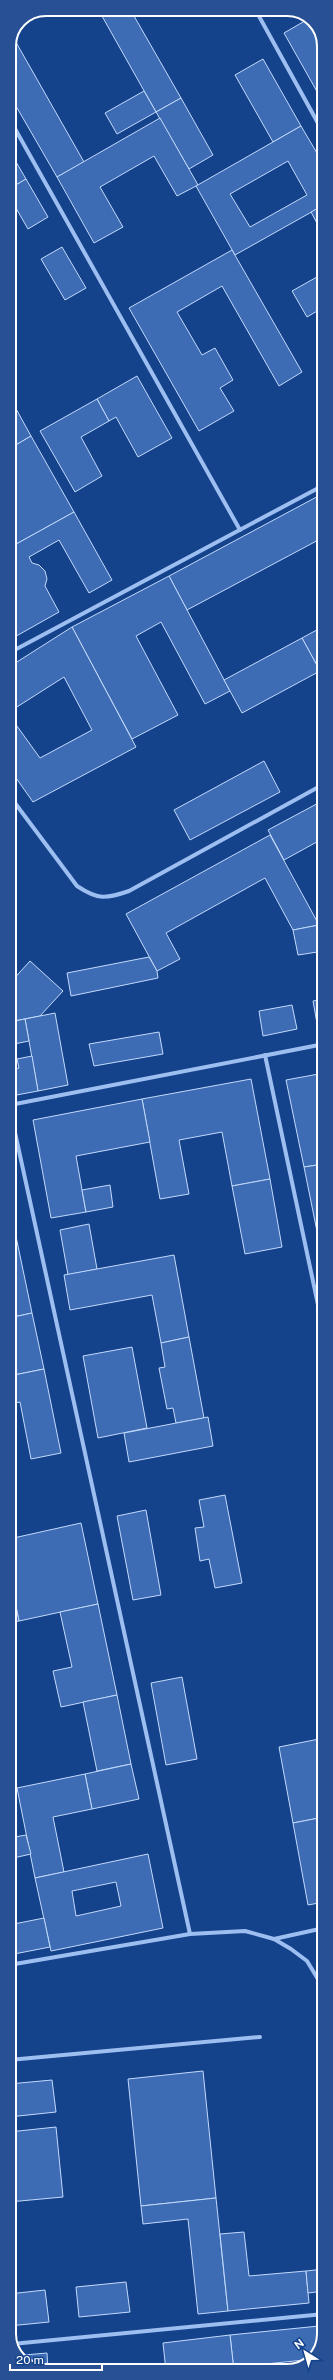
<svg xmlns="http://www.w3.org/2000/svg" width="333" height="2380" font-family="'Public Sans',sans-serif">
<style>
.building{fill:#3d6cb5;stroke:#c3dafb;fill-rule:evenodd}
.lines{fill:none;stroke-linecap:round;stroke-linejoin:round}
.street{stroke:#9dbef0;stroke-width:4}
.rim{fill:none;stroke:#fff;stroke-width:2}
</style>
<rect width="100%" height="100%" fill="#14428b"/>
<!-- building -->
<g class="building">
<path d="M98,9h32l51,89 -25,14z"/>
<path d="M310,18l3,2 11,21v63l-40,-71z"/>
<path d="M13,37l71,125 -27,15 -48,-83v-48z"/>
<path d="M263,59l38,67 -28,16 -38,-67z"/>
<path d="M144,91l12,21 -39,22 -12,-21z"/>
<path d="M181,98l32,57 -24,14 -33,-57z"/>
<path d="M160,118l38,67 -21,11 -23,-40 -54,31 23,40 -29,16 -37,-66z"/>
<path d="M301,126l23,39v40l-89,50 -39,-69zM288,161l19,34 -57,32 -20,-33z"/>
<path d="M9,150l17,29 -17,10z"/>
<path d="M26,179l22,38 -20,12 -19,-33v-7z"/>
<path d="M324,205v31l-13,-24z"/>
<path d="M62,247l24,41 -21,12 -24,-41z"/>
<path d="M232,250l70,122 -23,14 -57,-100 -45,26 25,43 13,-7 18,32 -13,8 14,23 -35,20 -70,-123z"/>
<path d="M324,273v34l-17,10 -15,-26z"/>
<path d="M137,376l35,62 -34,19 -22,-40 -7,4 -12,-22z"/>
<path d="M9,396l22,40 -22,13z"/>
<path d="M97,399l12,22 -28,16 21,39 -27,16 -35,-61z"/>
<path d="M31,436l43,76 -65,36v-99z"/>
<path d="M324,493v44l-137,73 -18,-34z"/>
<path d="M74,512l38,68 -23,13 -30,-53 -30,17 3,6 7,2 6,6 2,8 -2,7 14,26 -48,27 -2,-4v-87z"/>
<path d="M169,576l61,115 -25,13 -44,-82 -25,14 42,79 -46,24 -60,-112z"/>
<path d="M324,626v52l-22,-40z"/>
<path d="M72,627l64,120 -103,55 -24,-34v-53l31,43 52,-28 -28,-53 -55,35v-45z"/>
<path d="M302,638l18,33 -78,42 -18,-33z"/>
<path d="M264,761l16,31 -90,48 -16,-30z"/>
<path d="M324,800v38l-40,22 -16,-30z"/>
<path d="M270,835l49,90 -26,5 -28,-52 -99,55 14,26 -23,12 -31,-57z"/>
<path d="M324,924v27l-26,4 -5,-25z"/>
<path d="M149,957l8,14 1,7 -87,18 -4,-23z"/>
<path d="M30,961l33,30 -23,25 -31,6v-38z"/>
<path d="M324,999v29l-6,1 -5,-28z"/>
<path d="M292,1005l5,24 -34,7 -4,-25z"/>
<path d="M55,1013l13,72 -30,6 -13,-72z"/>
<path d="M25,1019l4,22 -20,4v-23z"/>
<path d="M159,1032l4,22 -69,12 -5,-22z"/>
<path d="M32,1056l6,35 -27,5 -2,-26 10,-2 -2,-9z"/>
<path d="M324,1073v30l-6,1 6,28v32l-20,3 -18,-87z"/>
<path d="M251,1079l19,100 -38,7 -10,-54 -43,8 10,54 -29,5 -18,-100z"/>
<path d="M142,1099l8,43 -74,14 10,56 -35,6 -18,-98z"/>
<path d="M324,1164v102l-20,-99z"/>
<path d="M270,1179l12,68 -37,7 -13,-68z"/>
<path d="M110,1185l3,22 -27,5 -4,-22z"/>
<path d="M9,1202l4,20 -4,1z"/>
<path d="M13,1222l19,91 -23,5v-95z"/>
<path d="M89,1224l8,45 -29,6 -8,-45z"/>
<path d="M174,1255l15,82 -28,6 -9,-48 -82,15 -6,-35z"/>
<path d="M32,1313l12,56 -30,6 -5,-24v-33z"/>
<path d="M189,1337l15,81 -28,5 -3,-15 -6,1 -8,-41 6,-1 -4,-24z"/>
<path d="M132,1347l15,81 -49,10 -15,-82z"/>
<path d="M44,1369l17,84 -30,6 -11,-57 -11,2v-28z"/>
<path d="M208,1417l5,29 -84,16 -5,-29z"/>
<path d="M225,1495l17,88 -27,5 -6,-29 -9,2 -5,-33 9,-1 -5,-27z"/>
<path d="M146,1510l15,85 -28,5 -16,-84z"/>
<path d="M81,1523l17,81 -79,17 -10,-46v-36z"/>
<path d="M12,1587l7,34 -10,2v-35z"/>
<path d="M98,1604l19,91 -56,12 -8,-36 19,-4 -12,-55z"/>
<path d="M182,1677l15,82 -31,6 -15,-82z"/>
<path d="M117,1695l14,69 -34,7 -14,-69z"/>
<path d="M324,1738v28l-6,1 6,34v16l-31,6 -14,-76z"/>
<path d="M131,1764l8,35 -47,10 -7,-35z"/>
<path d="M85,1774l7,35 -39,8 11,55 -29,6 -18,-90z"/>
<path d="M324,1817v85l-16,3 -15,-82z"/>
<path d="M26,1835l5,19 -22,5v-21z"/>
<path d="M148,1854l15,74 -112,23 -16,-73zM116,1882l5,24 -45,10 -4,-25z"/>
<path d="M44,1918l6,29 -41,8v-30z"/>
<path d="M203,2071l13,127 -75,8 -13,-127z"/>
<path d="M52,2080l4,32 -47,5v-33z"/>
<path d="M56,2127l7,70 -54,5v-70z"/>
<path d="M216,2198l12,113 -30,3 -10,-95 -45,5 -2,-18z"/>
<path d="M244,2232l5,44 57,-5 3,32 -81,8 -8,-77z"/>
<path d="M324,2269v22l-16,2 -2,-22z"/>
<path d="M126,2282l4,30 -51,5 -3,-30z"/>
<path d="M45,2290l4,32 -40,4v-32z"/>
<path d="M319,2326l2,16 -7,17 -58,6 1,6h-23l-4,-36z"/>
<path d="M230,2335l4,36h-68l-3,-28z"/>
<path d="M47,2353l1,18h-7l-16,-8 -1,-8z"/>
<path d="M18,2355h6l1,8 -5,-3z"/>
</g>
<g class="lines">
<!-- street -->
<g class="street">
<path d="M255,9l69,125"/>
<path d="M9,118l231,412"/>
<path d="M9,653l315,-168"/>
<path d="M9,795l68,91c21,14 29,13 52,5l195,-107"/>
<path d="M265,1055l59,278"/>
<path d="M9,1105l181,829"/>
<path d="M10,1105l314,-61"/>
<path d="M274,1939l50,-11"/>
<path d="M9,1965l181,-31 55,-3 29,8 17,10 16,12 17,28"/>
<path d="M9,2060l251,-23"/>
<path d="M12,2344l312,-30"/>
</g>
</g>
<!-- crop -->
<path d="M0 0H333V2380H0ZM46 16H287A30 30 0 0 1 317 46V2334A30 30 0 0 1 287 2364H46A30 30 0 0 1 16 2334V46A30 30 0 0 1 46 16Z" fill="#275194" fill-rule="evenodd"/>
<path class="rim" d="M46 16H287A30 30 0 0 1 317 46V2334A30 30 0 0 1 287 2364H46A30 30 0 0 1 16 2334V46A30 30 0 0 1 46 16Z"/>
<!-- north arrow -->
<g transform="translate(305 2352) rotate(323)" stroke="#14428b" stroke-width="3" paint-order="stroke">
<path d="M0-3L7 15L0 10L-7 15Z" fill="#ffffff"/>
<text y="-6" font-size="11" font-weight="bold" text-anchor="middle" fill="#ffffff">N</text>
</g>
<!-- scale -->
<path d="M10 2364v6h92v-6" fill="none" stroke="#ffffff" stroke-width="2"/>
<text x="16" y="2364" font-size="12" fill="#ffffff" stroke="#14428b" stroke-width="3" paint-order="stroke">20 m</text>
</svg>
